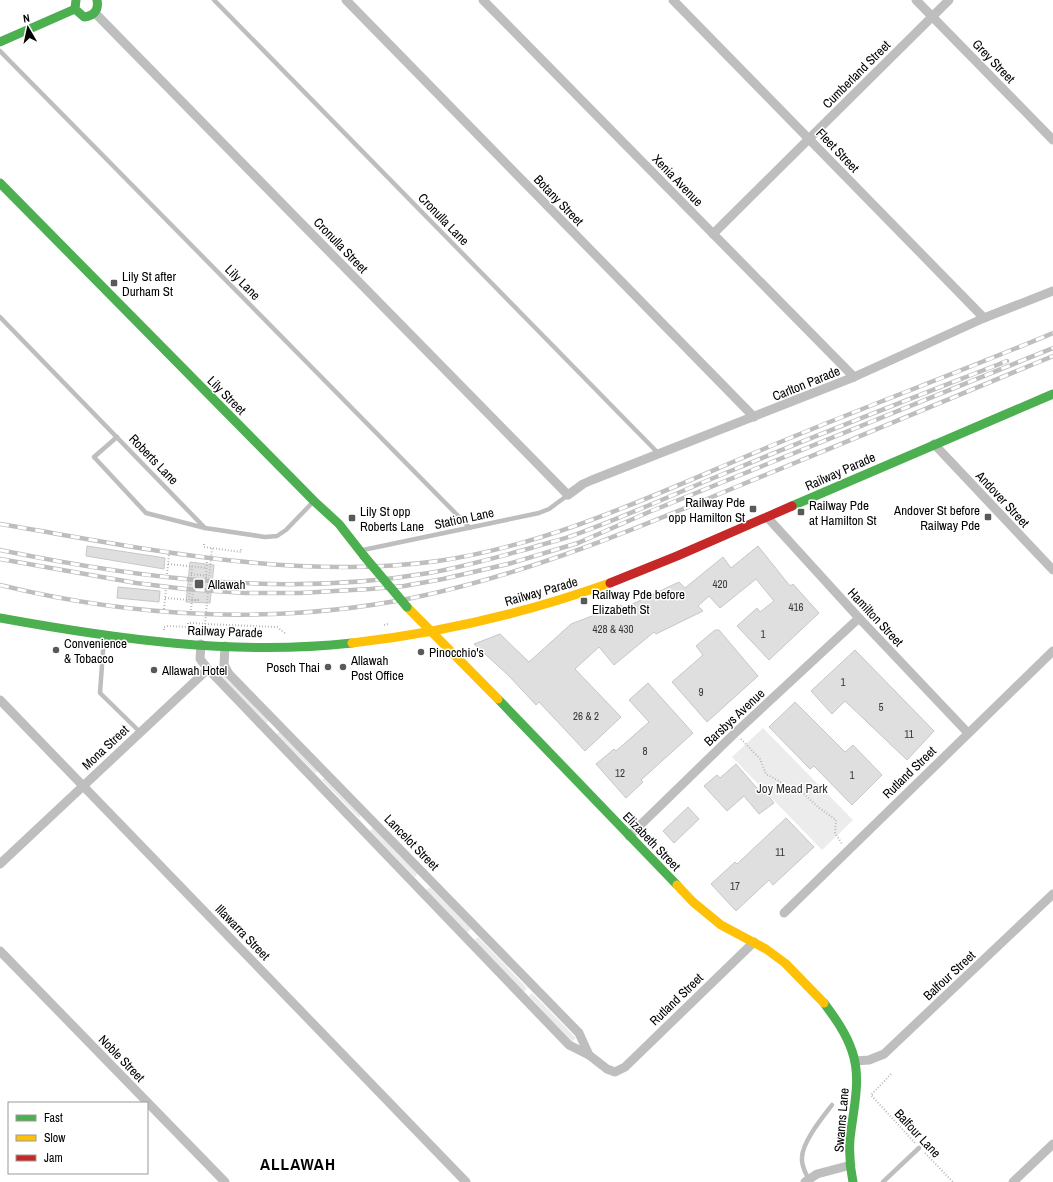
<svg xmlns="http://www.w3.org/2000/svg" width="1053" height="1182" font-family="'Archivo Narrow',sans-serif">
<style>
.green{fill:#ececec}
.building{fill:#dfdfdf;stroke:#c7c7c7}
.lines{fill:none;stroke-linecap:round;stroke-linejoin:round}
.path{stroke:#b9b9b9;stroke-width:2;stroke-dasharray:1 2;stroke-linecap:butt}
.lane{stroke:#bebebe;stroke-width:4.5}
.street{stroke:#bebebe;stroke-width:9}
.fast{stroke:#4caf50;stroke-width:9}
.slow{stroke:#ffc107;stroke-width:9}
.jam{stroke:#c62828;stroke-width:9}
.rail-casing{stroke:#bebebe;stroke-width:4.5}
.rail{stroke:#fff;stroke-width:3;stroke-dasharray:9;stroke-linecap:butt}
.path-bridge{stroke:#b9b9b9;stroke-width:2;stroke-dasharray:1 2;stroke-linecap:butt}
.fast-bridge{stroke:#4caf50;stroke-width:9}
.poi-dot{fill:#595959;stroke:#fff;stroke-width:1.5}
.labels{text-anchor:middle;stroke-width:3;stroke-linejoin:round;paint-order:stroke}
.number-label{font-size:11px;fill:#383838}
.street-label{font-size:13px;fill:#000;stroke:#fff}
.poi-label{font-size:13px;fill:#000;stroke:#fff;text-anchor:start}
.park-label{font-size:13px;fill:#333;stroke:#fff}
.district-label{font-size:17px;font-weight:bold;letter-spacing:1px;fill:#000;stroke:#fff}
</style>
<rect width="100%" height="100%" fill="#fff"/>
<!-- green -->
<g class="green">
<path d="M225,674l45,46 -4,3 -44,-46z"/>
<path d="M763,728l90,92 -31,30 -90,-93z"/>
<path d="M280,731l38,40 -3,2 -38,-39z"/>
<path d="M325,777l36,38 -2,3 -37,-38z"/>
<path d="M373,828l45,45 -3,4 -45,-46z"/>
<path d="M430,887l41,42 -4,4 -41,-43z"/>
<path d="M478,937l49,51 -3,4 -50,-52z"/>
<path d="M532,993l44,45 -4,4 -43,-46z"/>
</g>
<!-- building -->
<g class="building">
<path d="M87,546l78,12 -1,11 -78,-13z"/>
<path d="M758,546l32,40 3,-2 26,29 -50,47 -32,-34 20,-18 3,4 14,-11 -18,-22 -36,29 -11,-12 -11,10 5,5 -47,23 -2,-2 -40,33 -15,-18 -24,22 46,48 -36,34 -46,-49 -3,3 -27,-29 -35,-32 26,-10 29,28 42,-38 50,-19 3,3 55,-26 6,6 38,-31 8,11z"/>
<path d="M190,562l24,3 -4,38 -24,-1z"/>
<path d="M118,587l42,4 -1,11 -42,-4z"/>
<path d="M715,630h4l39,46 -51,46 -35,-40 31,-27 -7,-9z"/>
<path d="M855,650l79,81 -27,29 -62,-59 -13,13 -21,-23z"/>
<path d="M648,683l45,50 -52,47 2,2 -17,16 -30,-34 18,-15 2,2 33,-29 -20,-22z"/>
<path d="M795,702l50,50 8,-7 29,30 -30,30 -38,-39 -4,3 -41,-42z"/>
<path d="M736,764l26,30 3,-3 9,12 -15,11 -15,-18 -17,15 -23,-25 13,-11 3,3z"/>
<path d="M688,807l11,12 -25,24 -11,-12z"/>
<path d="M786,818l28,29 -41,38 -4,-5 -33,31 -25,-27 24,-22 2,2z"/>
</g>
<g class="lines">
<!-- path -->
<g class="path">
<path d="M204,544v3l37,5v-3"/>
<path d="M168,564l39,4"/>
<path d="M167,574l2,-20"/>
<path d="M206,578l1,-18"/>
<path d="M165,598l24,2"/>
<path d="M192,600h7"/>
<path d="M164,609l2,-20"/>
<path d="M191,610l2,-19"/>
<path d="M205,624l72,3 9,7"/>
<path d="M384,625l4,-1"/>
<path d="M188,627v-4h5"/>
<path d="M164,630v-3l4,-1 61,3v-4"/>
<path d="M741,739l19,20 6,15 13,7 8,7 15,4 16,15 18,13 -1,13 7,11"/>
<path d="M891,1074l-20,21 44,48"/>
<path d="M925,1153l28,29"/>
</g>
<!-- lane -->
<g class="lane">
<path d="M214,0l445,454"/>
<path d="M0,51l470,477"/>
<path d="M0,317l205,211"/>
<path d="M117,437l-23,20 52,56 59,15 60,9 12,-1 9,-6 27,-28"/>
<path d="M363,550l176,-37 10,-4 19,-14"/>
<path d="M104,637l-4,56 40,39"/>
<path d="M808,1178c-3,-6 -7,-13 -6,-21 1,-16 20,-39 30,-52"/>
<path d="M883,1182l36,-34"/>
</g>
<!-- street -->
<g class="street">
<path d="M346,0l408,417"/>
<path d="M483,0l371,377"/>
<path d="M673,0l311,318"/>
<path d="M916,0l137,140"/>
<path d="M95,13l473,482 15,-11 9,-4 262,-103 130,-59 69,-27"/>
<path d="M713,234l236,-234"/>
<path d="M934,444l119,126"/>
<path d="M767,517l92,101 109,115"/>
<path d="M225,646l-1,19 5,9 350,359 10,22"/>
<path d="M208,669l361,376 20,10 18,14 8,3 10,-5 129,-125"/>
<path d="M0,700l466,482"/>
<path d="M629,836l106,-103 124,-115"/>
<path d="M0,864l208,-195 -8,-10 1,-15"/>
<path d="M784,913l269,-262"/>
<path d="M0,951l225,231"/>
<path d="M855,1061l14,-1 15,-6 169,-160"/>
<path d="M805,1182l12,-8 34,-9"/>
<path d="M1013,1182l40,-38"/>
</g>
<!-- fast -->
<g class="fast">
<path d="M76,0l-1,9 9,8c10,-1 15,-7 13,-17"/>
<path d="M0,42l75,-33"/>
<path d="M0,183l314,318 25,23 25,32"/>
<path d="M792,506l261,-112"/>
<path d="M0,618c115,21 234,38 352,25"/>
<path d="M498,699l179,186"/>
<path d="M824,1003c11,15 22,30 28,48 10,28 1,59 -2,88 -1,15 0,29 3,43"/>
</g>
<!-- slow -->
<g class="slow">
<path d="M407,607l91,92"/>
<path d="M352,643c88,-10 174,-30 258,-60"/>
<path d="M677,885l16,17 28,23 45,24 19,14 39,40"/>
</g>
<!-- jam -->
<path class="jam" d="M610,583l67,-27 115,-50"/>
<!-- rail casing -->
<g class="rail-casing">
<g id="rail">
<path d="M0,524c143,24 293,57 438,37 116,-17 222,-69 328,-113 95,-40 192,-75 287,-115"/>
<path d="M0,550c140,29 287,47 429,23 34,-6 69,-16 102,-25 15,-5 31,-8 46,-14 52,-19 104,-43 156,-64 91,-38 182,-73 274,-109"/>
<path d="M0,559l136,24 49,6 60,4h55l70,-4 34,-3 39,-7 65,-15 70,-21 71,-31 404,-164"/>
<path d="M0,585c134,33 276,40 412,13 112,-23 219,-67 324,-111 106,-43 211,-87 317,-131"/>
</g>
</g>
<!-- rail -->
<use href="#rail" class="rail"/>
<!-- path-bridge -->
<g class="path-bridge">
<path d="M192,566l-3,34h10"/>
<path d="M191,574l18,2"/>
<path d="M193,623l12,1 7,-76"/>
</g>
<!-- fast-bridge -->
<path class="fast-bridge" d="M364,556l43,51"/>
</g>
<!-- markers -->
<g class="poi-dot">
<rect x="110" y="279" width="8" height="8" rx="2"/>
<rect x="749" y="505" width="8" height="8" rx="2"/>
<rect x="797" y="508" width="8" height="8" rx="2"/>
<rect x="984" y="513" width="8" height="8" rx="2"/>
<rect x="348" y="514" width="8" height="8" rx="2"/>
<rect x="194" y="579" width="10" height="10" rx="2"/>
<rect x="580" y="597" width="8" height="8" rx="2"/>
<circle cx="56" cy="650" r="4"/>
<circle cx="421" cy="652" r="4"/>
<circle cx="328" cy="667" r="4"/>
<circle cx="343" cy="667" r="4"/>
<circle cx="154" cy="670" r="4"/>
</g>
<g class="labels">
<!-- number labels -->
<g class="number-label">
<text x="720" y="588">420</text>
<text x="796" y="611">416</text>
<text x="613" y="633">428 &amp; 430</text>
<text x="763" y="638">1</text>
<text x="843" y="686">1</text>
<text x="701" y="696">9</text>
<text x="881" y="711">5</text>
<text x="586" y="720">26 &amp; 2</text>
<text x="909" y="738">11</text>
<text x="645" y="755">8</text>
<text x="620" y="777">12</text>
<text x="852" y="779">1</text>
<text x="780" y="856">11</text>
<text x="735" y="890">17</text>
</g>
<!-- street labels -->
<g class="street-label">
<text transform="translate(994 61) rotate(46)" y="5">Grey Street</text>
<text transform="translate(856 74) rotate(-45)" y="5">Cumberland Street</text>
<text transform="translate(838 150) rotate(46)" y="5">Fleet Street</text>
<text transform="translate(678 180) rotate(46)" y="5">Xenia Avenue</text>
<text transform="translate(559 200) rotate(46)" y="5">Botany Street</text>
<text transform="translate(444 219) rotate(46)" y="5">Cronulla Lane</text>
<text transform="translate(341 245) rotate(46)" y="5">Cronulla Street</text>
<text transform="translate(243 282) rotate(45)" y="5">Lily Lane</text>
<text transform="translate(806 383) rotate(-22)" y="5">Carlton Parade</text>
<text transform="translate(227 395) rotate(45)" y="5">Lily Street</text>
<text transform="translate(154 459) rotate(46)" y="5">Roberts Lane</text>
<text transform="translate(840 471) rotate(-24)" y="5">Railway Parade</text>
<text transform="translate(1003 499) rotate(47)" y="5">Andover Street</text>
<text transform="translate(464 518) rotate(-12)" y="5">Station Lane</text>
<text transform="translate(541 591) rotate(-16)" y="5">Railway Parade</text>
<text transform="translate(876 617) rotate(47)" y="5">Hamilton Street</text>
<text transform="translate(225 631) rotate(2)" y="5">Railway Parade</text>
<text transform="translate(734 717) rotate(-43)" y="5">Barsbys Avenue</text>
<text transform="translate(105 747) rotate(-43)" y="5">Mona Street</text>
<text transform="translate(909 772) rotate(-44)" y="5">Rutland Street</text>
<text transform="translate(652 841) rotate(46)" y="5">Elizabeth Street</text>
<text transform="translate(412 842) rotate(46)" y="5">Lancelot Street</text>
<text transform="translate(243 932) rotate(46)" y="5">Illawarra Street</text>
<text transform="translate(949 975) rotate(-43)" y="5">Balfour Street</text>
<text transform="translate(676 999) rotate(-44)" y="5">Rutland Street</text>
<text transform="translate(122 1058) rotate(46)" y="5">Noble Street</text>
<text transform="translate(841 1120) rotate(-85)" y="5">Swanns Lane</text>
<text transform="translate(918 1133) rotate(47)" y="5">Balfour Lane</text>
</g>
<!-- poi labels -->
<g class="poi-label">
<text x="122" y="281">Lily St after<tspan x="122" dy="15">Durham St</tspan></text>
<text x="745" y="507" text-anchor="end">Railway Pde<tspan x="745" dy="15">opp Hamilton St</tspan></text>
<text x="809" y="510">Railway Pde<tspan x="809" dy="15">at Hamilton St</tspan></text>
<text x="980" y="515" text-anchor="end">Andover St before<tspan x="980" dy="15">Railway Pde</tspan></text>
<text x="360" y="516">Lily St opp<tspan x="360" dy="15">Roberts Lane</tspan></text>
<text x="208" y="589">Allawah</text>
<text x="592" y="599">Railway Pde before<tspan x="592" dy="15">Elizabeth St</tspan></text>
<text x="64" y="648">Convenience<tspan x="64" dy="15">&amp; Tobacco</tspan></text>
<text x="429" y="657">Pinocchio's</text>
<text x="351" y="665">Allawah<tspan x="351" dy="15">Post Office</tspan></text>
<text x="320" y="672" text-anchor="end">Posch Thai</text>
<text x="162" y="675">Allawah Hotel</text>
</g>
<!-- park labels -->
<g class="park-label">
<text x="792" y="793">Joy Mead Park</text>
</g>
<!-- district labels -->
<g class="district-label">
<text x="298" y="1170">ALLAWAH</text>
</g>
</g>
<!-- legend -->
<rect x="8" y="1102" width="140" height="72" fill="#ffffff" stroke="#999999"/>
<rect x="16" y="1115" width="20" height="6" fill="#4caf50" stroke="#999999"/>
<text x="44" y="1122" font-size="12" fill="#000000">Fast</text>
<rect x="16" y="1135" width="20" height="6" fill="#ffc107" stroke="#999999"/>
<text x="44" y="1142" font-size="12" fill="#000000">Slow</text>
<rect x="16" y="1155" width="20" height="6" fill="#c62828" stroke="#999999"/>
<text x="44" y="1162" font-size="12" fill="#000000">Jam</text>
<!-- north arrow -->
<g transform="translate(28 28) rotate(351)" stroke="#ffffff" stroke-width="3" paint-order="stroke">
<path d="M0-3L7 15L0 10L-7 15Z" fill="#000000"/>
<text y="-6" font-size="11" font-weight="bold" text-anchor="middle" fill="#000000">N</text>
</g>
</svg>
